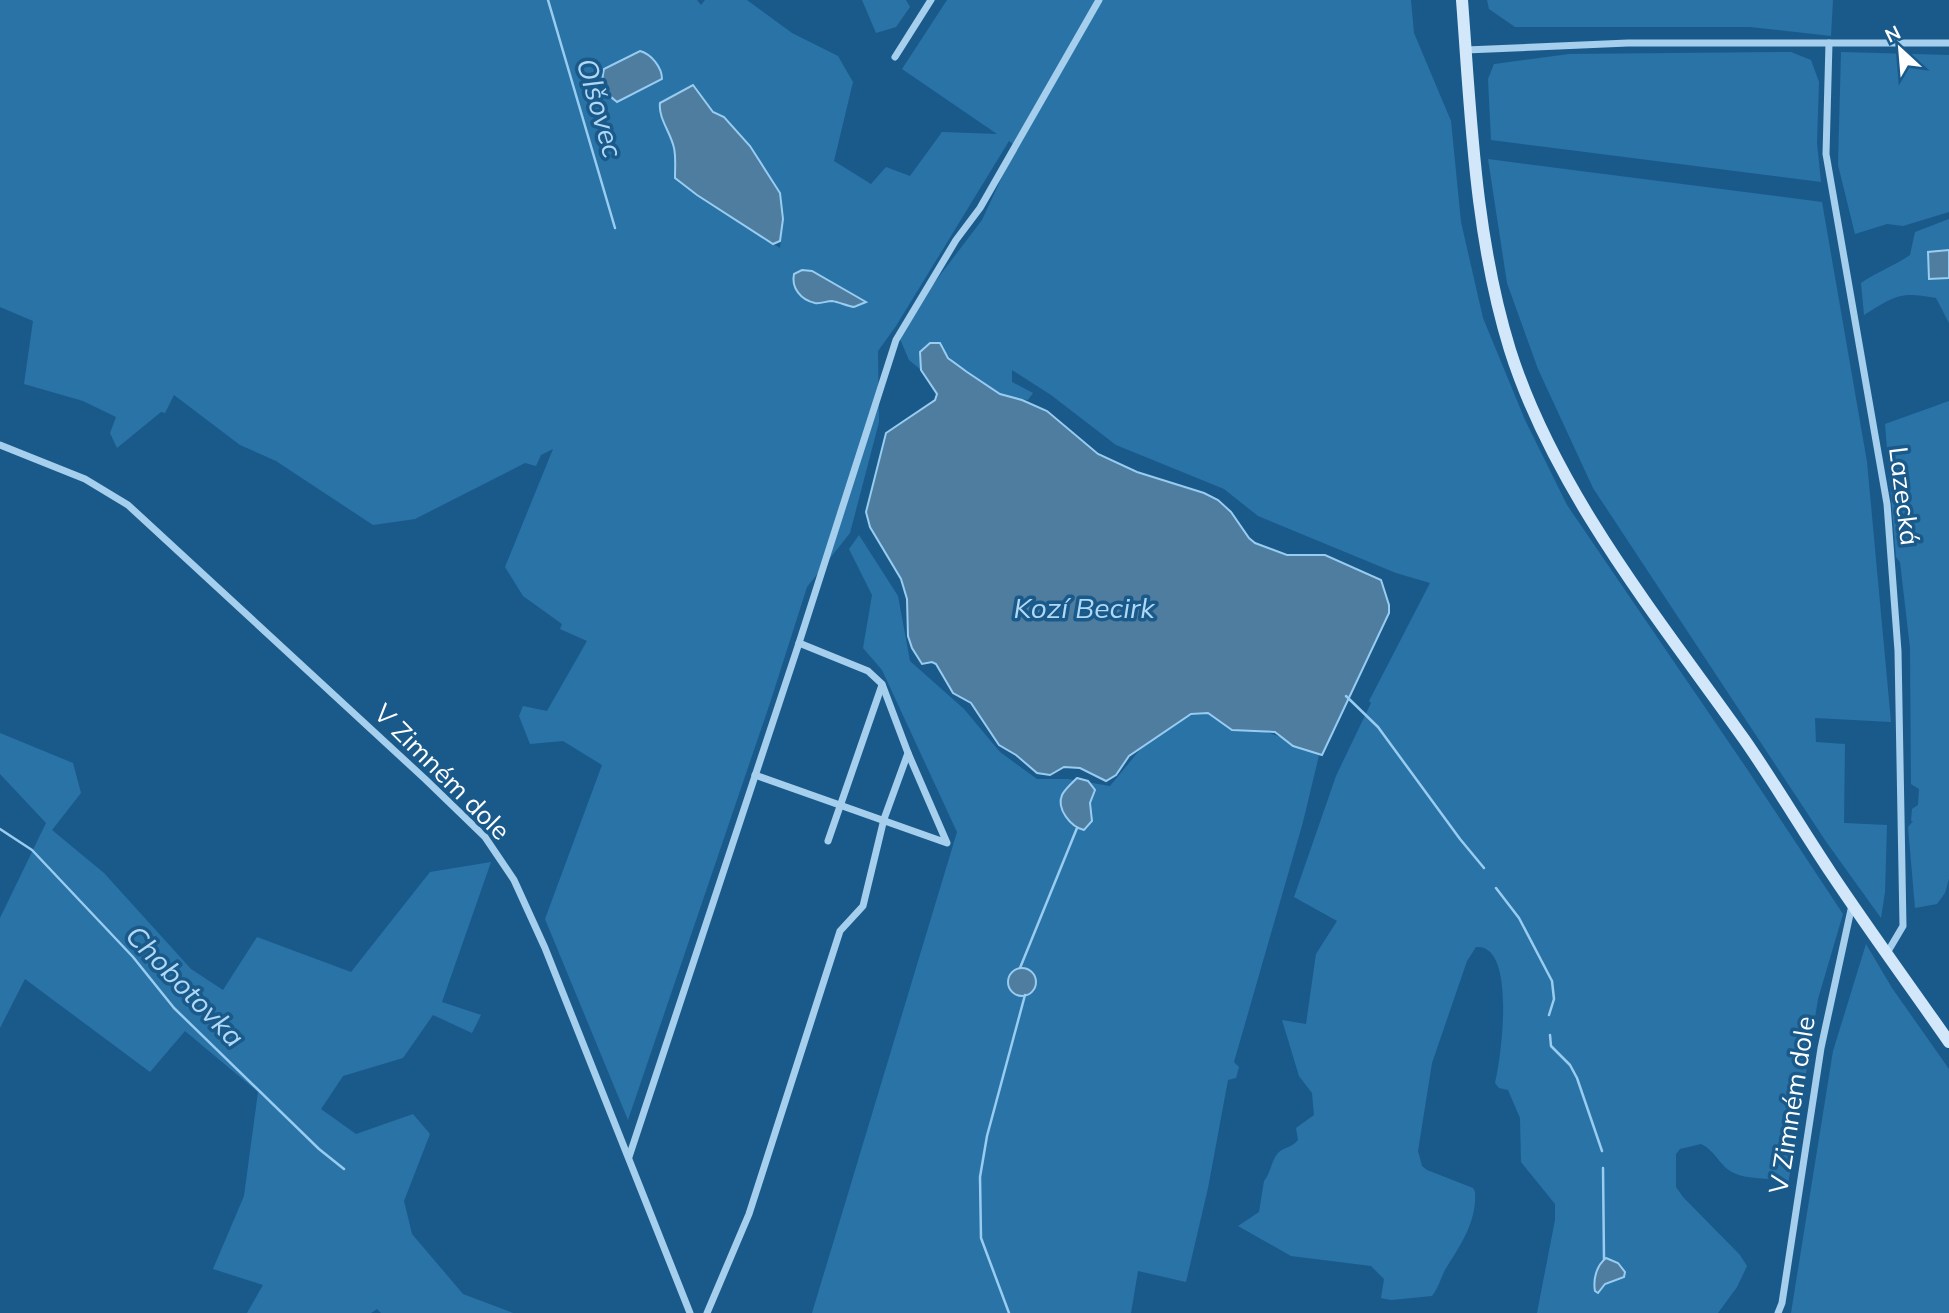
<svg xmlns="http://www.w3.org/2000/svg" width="1949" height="1313" font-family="Mulish,sans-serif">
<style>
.green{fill:#2a73a7;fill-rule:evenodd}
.water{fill:#4f7da0;stroke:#98ccf0;stroke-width:2}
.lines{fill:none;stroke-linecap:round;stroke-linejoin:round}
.stream{stroke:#98ccf0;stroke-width:2.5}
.street{stroke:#a5cfed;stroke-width:7}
.secondary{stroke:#d2e8fa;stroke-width:12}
.labels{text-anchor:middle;stroke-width:7;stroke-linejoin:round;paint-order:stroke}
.street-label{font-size:26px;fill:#fff;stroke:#1a5a8b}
.water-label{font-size:28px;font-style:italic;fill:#b1d8f5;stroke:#1a5a8b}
</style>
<rect width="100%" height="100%" fill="#1a5a8b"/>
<!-- green -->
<g class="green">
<path d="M0,0h697l4,5 4,-5h42l45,33 46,23 15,26 -19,79 37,23 15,-17 24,9 32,-44 55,2 -95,-65 45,-69h464l3,33 37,88 10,101 22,96 42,102 42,85 180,264 96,145 -25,85 -30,186c-17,-10 -39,-4 -54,-12 -14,-6 -18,-22 -33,-29l-21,5 -4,5v33l7,10 57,58 7,11 -10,21 -19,26h-181l18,-93v-16l-34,-42 -1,-44 -12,-28 -9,-2 -4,-5c6,-23 22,-140 -19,-136l-9,14 -35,102 -14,88 4,15 5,4 46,18 2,4c2,28 -13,51 -27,73 -7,10 -8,21 -16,31l-41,4 -10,-2 3,-19 -13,-13 -80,-10 -53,-30 21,-14 5,-31c7,-8 7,-20 14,-28 6,-6 14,-5 20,-13l-2,-12 18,-13 -2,-22 -13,-17 -17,-56 24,4 10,-70 21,-33 -43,-24 42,-121 35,-73 -2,-2 61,-118 -34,-10 -138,-57 -34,-27 -108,-44 -65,-50 -39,-25v12l21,11 -5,7c-31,-2 -73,-30 -89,-57l-19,9 1,18 -12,-10 -9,-21 31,-52 51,-67 34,-73 -7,-6 -113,185 -18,25 1,71 -29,111 -43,54 -37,116 -142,417 -83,-201 57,-154 -39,-24 -33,3 -11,-28 4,-10 24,5 40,-70 -27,-12 2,-5 -39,-28 -18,-29 48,-118 -12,6 -5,11 -11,-3 -110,56 -42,6 -97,-64 -36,-16 -66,-50 -9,18 -4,-1 -44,36 -7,-15 6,-16 -33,-16 -59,-17 9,-63 -33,-14zM693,85l88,119 2,15 -3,29 -83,-53 -22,-17c0,-10 0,-20 -1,-30 -3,-15 -16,-30 -14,-45z"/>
<path d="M862,0h44l4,7 -14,20 -20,6z"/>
<path d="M1487,0h346l-2,36 -81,-9h-235l-26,-18z"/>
<path d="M1791,52l20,8 8,22 -2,61 4,39 -330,-42 -3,-61 6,-15 75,-10z"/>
<path d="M1841,52l108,3v157l-46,14 -16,-2 -32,10 -17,-69z"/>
<path d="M1488,159l334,43 45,260 24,260 -76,-4 1,24 29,2 -1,79 43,2 -2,67 -4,26 -54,-75 -234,-355 -55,-119 -31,-86z"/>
<path d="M1949,219v104l-13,-25c-37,-7 -41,-2 -72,17l-3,-32c16,-11 33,-17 49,-28l5,-23z"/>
<path d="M1949,401v478l-4,14 -8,11 -22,4 -7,-81 5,-6h-2l1,-12 6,-4 1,-16 -8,-5 -1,-136 -10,-86 -4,-5 -11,-133z"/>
<path d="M859,535l39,61 12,65 54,48 36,43 37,27h31l42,7 42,-51 33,-19 28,-3 107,38 -17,71 -69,240 5,5 -3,11 -8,2 -20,108 -22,94 -48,-11 -7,42h-319l145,-481 -75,-162 -19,-22 9,-53 -23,-46z"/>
<path d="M0,733l73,30 8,30 -29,37 52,43 87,96 32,21 34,-53 94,35 79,-100 61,-10 -49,140 39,13 -9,18 -39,-18 -30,43 -60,18 -22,33 35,25 57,-20 17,20 -26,67 8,33 51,60 50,19h-132l-4,-4 -6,4h-124l16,-28 -50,-16 31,-73 14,-104 -73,-61 -35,41 -125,-93 -25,49v-110l46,-95 -46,-49z"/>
<path d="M1866,944l26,44 57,81v244h-158l42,-262z"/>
</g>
<!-- water -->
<g class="water">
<path d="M640,51c11,3 22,16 22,28l-45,23c-14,-11 -17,-16 -13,-33z"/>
<path d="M693,85l20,27 11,5 26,29 30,47 3,26 -3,22 -7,3 -76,-49 -22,-17c0,-10 1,-21 -1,-30 -3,-15 -16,-30 -14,-45z"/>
<path d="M1949,250v28l-20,1 -1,-27z"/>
<path d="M802,270l10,1 54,31 -12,5c-7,-1 -15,-5 -22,-6 -6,0 -11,3 -17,2 -14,-3 -24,-15 -21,-29z"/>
<path d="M930,343h10l8,15 19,14 33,22 22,6 25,11 51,43 39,18 67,21 14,7 13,12 18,26 6,5 32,12h38l56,25 8,25v8l-67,142 -29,-9 -18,-14 -43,-2 -24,-17 -17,1 -62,42 -13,19 -10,6 -26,-13 -16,-1 -14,8 -13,-2 -21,-18 -17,-10 -28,-42 -18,-10 -17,-29 -4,-2 -10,2 -10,-16 -4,-12 -1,-37 -6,-20 -31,-52 -4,-15 20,-79 49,-33 2,-6 -16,-24 -1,-18z"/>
<path d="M1077,778l11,3 7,9 -5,13 2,18 -8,9c-13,-3 -28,-21 -22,-35 3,-6 10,-12 15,-17z"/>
<circle cx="1022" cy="982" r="14"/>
<path d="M1606,1258l12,5 7,9 -1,5 -19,7 -7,9 -3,-2c-2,-11 1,-25 11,-33z"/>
</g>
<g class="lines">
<!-- stream -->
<g class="stream">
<path d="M548,0l67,228"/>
<path d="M1346,696l32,31 82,112 24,29"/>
<path d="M0,829l32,21 101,107 41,51 145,141 25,20"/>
<path d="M1496,888l23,30 33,63 2,18 -5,16"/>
<path d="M1020,968l57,-140"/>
<path d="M1550,1035l1,11 19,19 7,13 25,73"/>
<path d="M1603,1168l1,91"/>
<path d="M1009,1313l-28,-75 -1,-61 7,-41 38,-141"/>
</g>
<!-- street -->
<g class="street">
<path d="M1829,43l-3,111 61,350 11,147 5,275 -16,27"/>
<path d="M1466,50l162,-7h321"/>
<path d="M895,57l36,-57"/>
<path d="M0,445l85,34 43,26 297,274 60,58 29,43 31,68 145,365"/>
<path d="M755,775l192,68 -39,-90"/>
<path d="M828,841l54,-156"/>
<path d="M629,1157l170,-514 97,-303 60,-100 24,-32 119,-208"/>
<path d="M707,1313l42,-99 91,-283 23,-25 21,-87 24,-66 -26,-69 -14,-13 -69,-28"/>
<path d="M1778,1313l4,-10 39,-255 31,-143"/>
</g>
<!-- secondary -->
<path class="secondary" d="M1462,0c9,118 13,237 48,350 45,142 149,269 234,389 30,43 57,89 87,134 38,57 79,113 118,169"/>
</g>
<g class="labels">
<!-- street labels -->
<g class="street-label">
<text transform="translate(1904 496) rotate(83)" y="9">Lazecká</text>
<text transform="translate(442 772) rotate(45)" y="9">V Zimném dole</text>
<text transform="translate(1792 1105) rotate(-81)" y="9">V Zimném dole</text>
</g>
<!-- water labels -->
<g class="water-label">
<text transform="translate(600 108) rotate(74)" y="10">Olšovec</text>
<text x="1084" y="618">Kozí Becirk</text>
<text transform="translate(185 986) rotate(46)" y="10">Chobotovka</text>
</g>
</g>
<!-- north arrow -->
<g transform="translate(1900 49) rotate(334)" stroke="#1a5a8b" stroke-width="5" paint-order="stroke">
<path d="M0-5L12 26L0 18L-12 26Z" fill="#ffffff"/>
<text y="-10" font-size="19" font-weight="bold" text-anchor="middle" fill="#ffffff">N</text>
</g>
</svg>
